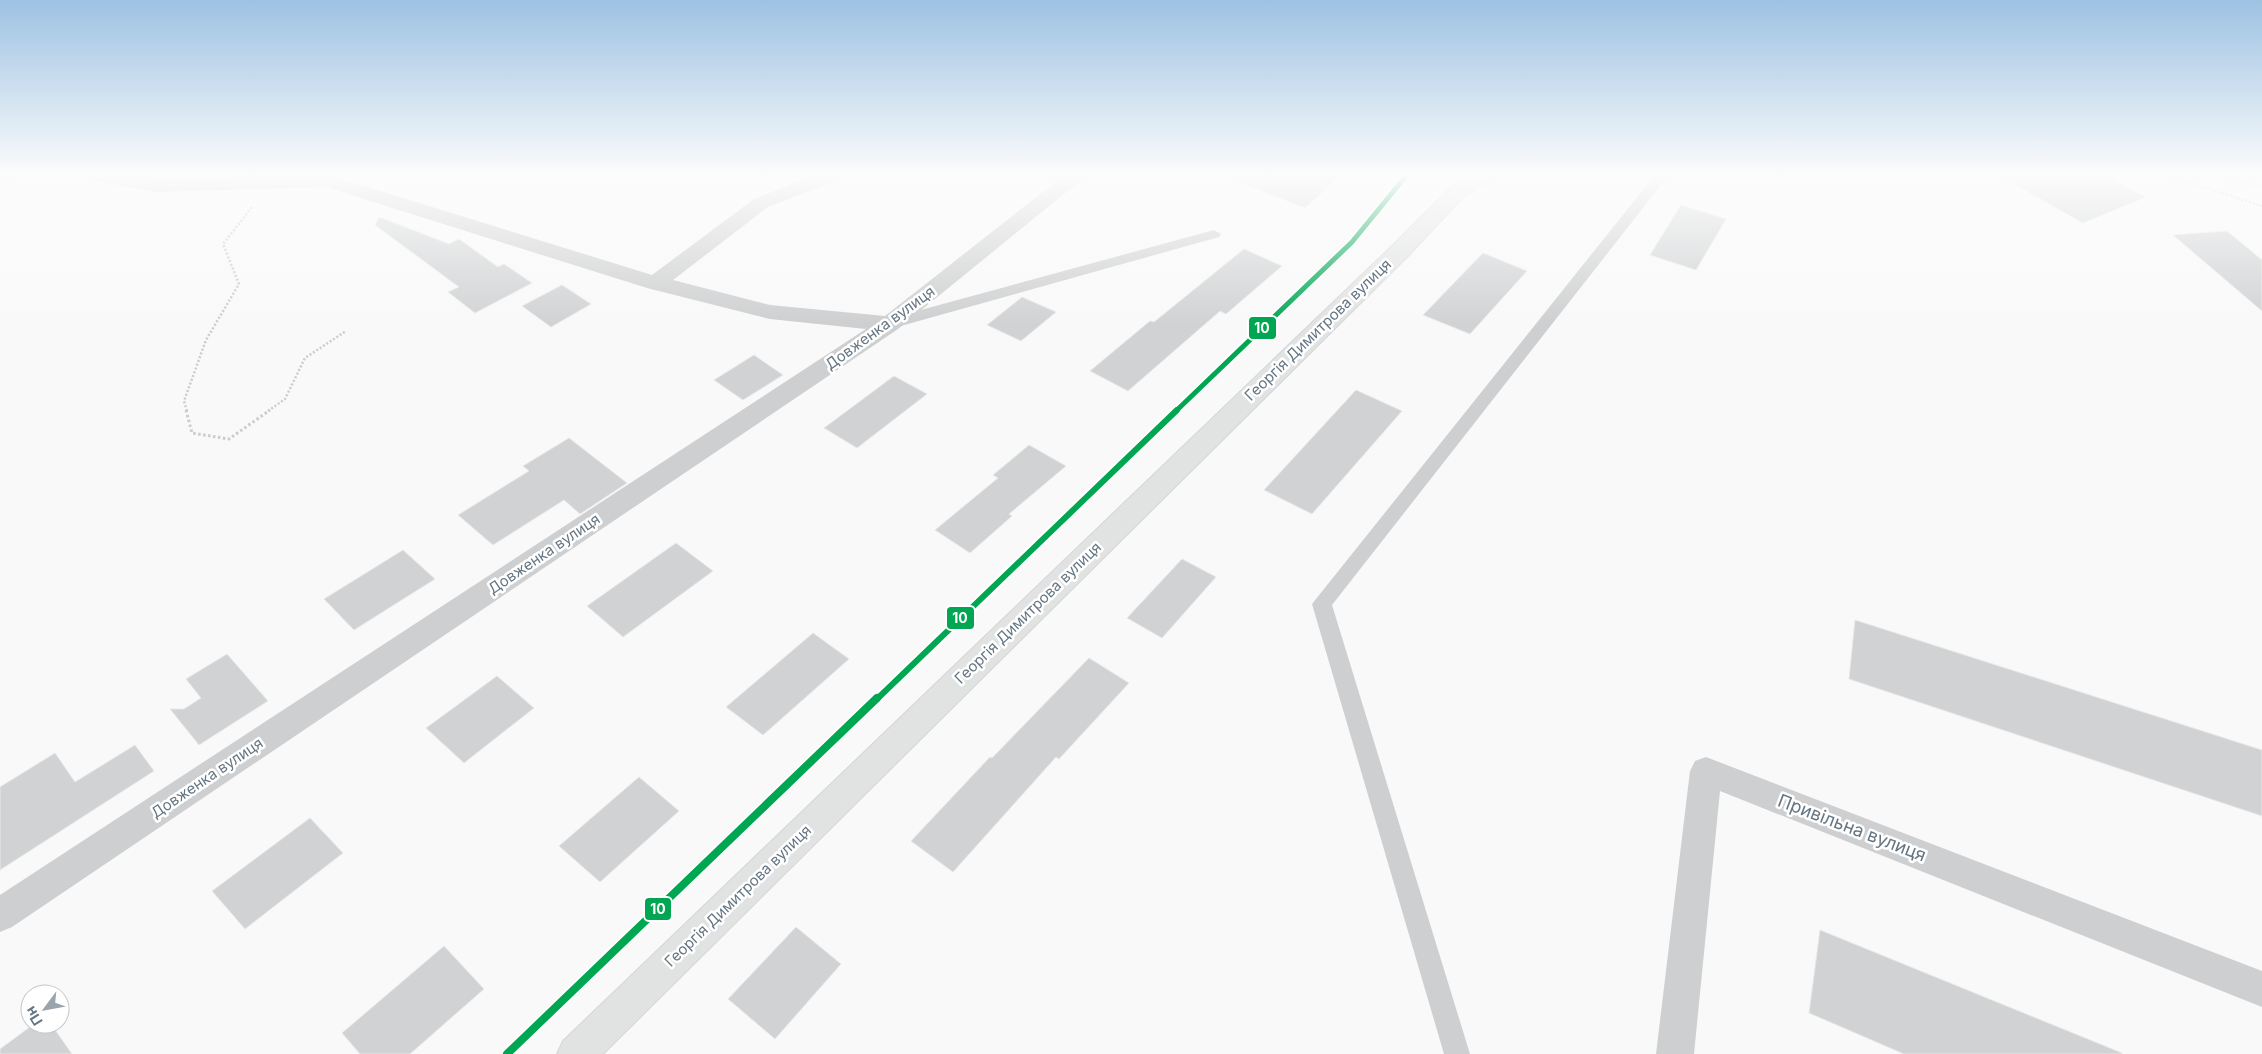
<svg xmlns="http://www.w3.org/2000/svg" width="2262" height="1054" font-family="Inter,sans-serif">
<style>
.lines{fill:none;stroke-linecap:round;stroke-linejoin:round}
.stream{stroke:#ced6d9;stroke-width:8}
.building{fill:#d0d2d3;stroke:#e8e8e8}
.secondary-casing{stroke:#d5d6d7;stroke-width:2}
.path-far1{stroke:#cbcccd;stroke-width:2.5;stroke-dasharray:2 2;stroke-linecap:butt}
.path{stroke:#cbcccd;stroke-width:3;stroke-dasharray:2.5 2.5;stroke-linecap:butt}
.lane{fill:#cecfd0;fill-rule:evenodd}
.street{fill:#cecfd0;fill-rule:evenodd}
.secondary{fill:#e1e2e2;fill-rule:evenodd}
.tram-1-far2-casing{stroke:#fff;stroke-width:8}
.tram-1-far1-casing{stroke:#fff;stroke-width:10}
.tram-1-casing{stroke:#fff;stroke-width:11}
.tram-1-far2{stroke:#00a651;stroke-width:5}
.tram-1-far1{stroke:#00a651;stroke-width:6}
.tram-1{stroke:#00a651;stroke-width:8}
.labels{text-anchor:middle;stroke-width:5;stroke-linejoin:round;paint-order:stroke}
.street-label{font-size:15px;fill:#657683;stroke:#fff}
.near-street-label{font-size:18px;fill:#657683;stroke:#fff}
.line-badge{stroke:#fff;stroke-width:2}
.badge-label{font-size:14px;text-anchor:middle;font-weight:bold;fill:#fff}
</style>
<rect width="100%" height="100%" fill="#f9f9f9"/>
<g class="lines">
<!-- stream -->
<path class="stream" d="M0,180l8,-4"/>
</g>
<!-- building -->
<g class="building">
<path d="M1230,176h110l-35,32 -76,-30z"/>
<path d="M2000,176h106l40,21 -63,26z"/>
<path d="M1681,205l45,14 -30,51 -46,-15z"/>
<path d="M379,217l70,27 10,-5 39,28 6,-3 28,19 -57,30 -27,-21 11,-5 -84,-62z"/>
<path d="M2227,231l35,29v51l-89,-76z"/>
<path d="M1244,249l38,17 -56,48 -6,-3 -92,80 -38,-20 60,-50 4,1z"/>
<path d="M1483,253l44,18 -57,63 -47,-19z"/>
<path d="M562,285l29,19 -40,23 -29,-21z"/>
<path d="M1022,297l34,15 -35,29 -34,-16z"/>
<path d="M754,355l29,20 -40,25 -29,-20z"/>
<path d="M894,376l33,18 -70,54 -33,-20z"/>
<path d="M1356,390l46,21 -90,103 -48,-24z"/>
<path d="M569,438l58,45 -47,31 -16,-14 -71,45 -35,-30 71,-44 -6,-5z"/>
<path d="M1029,445l37,21 -57,48 3,2 -42,37 -35,-23 63,-52 -5,-3z"/>
<path d="M676,543l37,28 -90,66 -36,-31z"/>
<path d="M403,550l32,29 -81,51 -30,-31z"/>
<path d="M1182,559l34,18 -54,61 -35,-20z"/>
<path d="M1855,620l407,130v66l-413,-137z"/>
<path d="M813,633l36,26 -86,76 -37,-28z"/>
<path d="M227,654l41,47 -69,44 -29,-36h14l17,-11 -15,-19z"/>
<path d="M1089,658l40,25 -70,76 -3,-2 -103,115 -42,-31 79,-84 2,1z"/>
<path d="M497,676l37,32 -70,55 -38,-35z"/>
<path d="M135,745l19,26 -154,99v-83l55,-34 20,29z"/>
<path d="M639,777l40,34 -79,71 -41,-36z"/>
<path d="M310,818l33,35 -98,76 -33,-38z"/>
<path d="M796,927l45,37 -66,75 -47,-40z"/>
<path d="M1820,930l302,123v1h-218l-95,-41z"/>
<path d="M444,946l40,43 -74,65h-50l-18,-21z"/>
<path d="M34,1024h17l21,30h-72v-5z"/>
</g>
<g class="lines">
<!-- secondary casing -->
<g class="secondary-casing">
<path id="secondary" d="M1469,176h24l-3,4 -26,16 -56,60 -805,798h-46l6,-13 829,-795 58,-58z"/>
</g>
<!-- path-far1 -->
<g class="path-far1">
<path d="M2169,176l93,30"/>
<path d="M2223,176l39,11"/>
<path d="M187,411l-3,-10 22,-61 33,-56 -16,-40 29,-37"/>
<path d="M268,411l17,-12 20,-41 41,-27"/>
</g>
<!-- path -->
<path class="path" d="M186,410l6,23 37,6 41,-29"/>
<!-- lane -->
<g class="lane">
<path d="M1654,176h14l-336,429 138,449h-26l-132,-450z"/>
<path d="M1214,230l7,4 -2,3 -329,92 -6,-1 -2,-4 2,-4z"/>
</g>
<!-- street -->
<g class="street">
<path d="M88,176h47l23,4 174,-4 320,99 102,-76 58,-23h29l-3,4 -70,27 -95,73 97,25 115,11 178,-140h23l-188,153 -886,598 -12,5v-37l866,-566 -96,-10 -123,-31 -321,-101 -168,5 -60,-10 -7,-2z"/>
<path d="M1706,757l556,214v36l-542,-216 -26,263h-38l34,-283 5,-10z"/>
</g>
<!-- secondary -->
<use href="#secondary" class="secondary"/>
<!-- tram-1-far2 casing -->
<g class="tram-1-far2-casing">
<path id="tram-1-far2" d="M1176,411l176,-169 54,-66"/>
</g>
<!-- tram-1-far1 casing -->
<g class="tram-1-far1-casing">
<path id="tram-1-far1" d="M876,700l301,-290"/>
</g>
<!-- tram-1 casing -->
<g class="tram-1-casing">
<path id="tram-1" d="M507,1054l370,-356"/>
</g>
<!-- tram-1-far2 -->
<use href="#tram-1-far2" class="tram-1-far2"/>
<!-- tram-1-far1 -->
<use href="#tram-1-far1" class="tram-1-far1"/>
<!-- tram-1 -->
<use href="#tram-1" class="tram-1"/>
</g>
<!-- sky -->
<linearGradient id="sky" x2="0" y2="1"><stop stop-color="#9dc2e2"/><stop offset="0.54" stop-color="#fcfcfc"/><stop offset="1" stop-color="#fcfcfc" stop-opacity="0"/></linearGradient>
<rect width="2262" height="324" fill="url(#sky)"/>
<g class="labels">
<!-- street labels -->
<g class="street-label">
<text transform="translate(880 328) rotate(-36)" y="5">Довженка вулиця</text>
<text transform="translate(1318 330) rotate(-44)" y="5">Георгія Димитрова вулиця</text>
<text transform="translate(544 554) rotate(-34)" y="5">Довженка вулиця</text>
<text transform="translate(1028 613) rotate(-44)" y="5">Георгія Димитрова вулиця</text>
<text transform="translate(207 778) rotate(-34)" y="5">Довженка вулиця</text>
<text transform="translate(738 896) rotate(-44)" y="5">Георгія Димитрова вулиця</text>
</g>
<!-- near-street labels -->
<g class="near-street-label">
<text transform="translate(1852 828) rotate(21)" y="6">Привільна вулиця</text>
</g>
</g>
<g class="line-badge">
<rect x="1248" y="316" width="29" height="24" rx="5" fill="#00a651"/>
<rect x="946" y="606" width="29" height="24" rx="5" fill="#00a651"/>
<rect x="644" y="897" width="28" height="24" rx="5" fill="#00a651"/>
</g>
<g class="badge-label">
<text x="1262" y="333">10</text>
<text x="960" y="623">10</text>
<text x="658" y="914">10</text>
</g>
<!-- north arrow -->
<g transform="translate(45 1009) rotate(238)"><circle r="24" fill="#ffffff" stroke="#c1c8cd"/>
<path d="M0-4L9 19L0 12L-9 19Z" fill="#99a4ac"/>
<text y="-8" font-size="14" font-weight="bold" text-anchor="middle" fill="#657683">Пн</text>
</g>
</svg>
